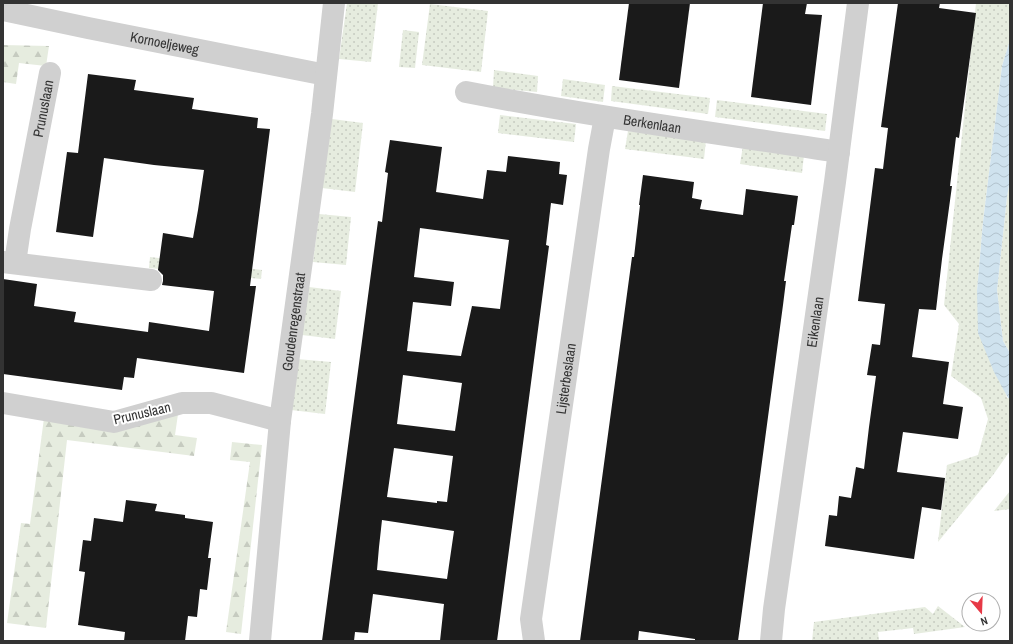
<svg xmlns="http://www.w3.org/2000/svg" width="1013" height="644" font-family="'Archivo Narrow',sans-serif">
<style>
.grass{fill:url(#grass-dots)}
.forest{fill:url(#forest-firs)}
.water{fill:url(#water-waves)}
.building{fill:#1a1a1a;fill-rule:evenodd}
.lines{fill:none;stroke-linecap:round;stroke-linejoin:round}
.minor{stroke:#d0d0d0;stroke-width:22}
.labels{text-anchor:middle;stroke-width:4;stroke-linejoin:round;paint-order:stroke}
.street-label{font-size:14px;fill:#333;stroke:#fff}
</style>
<defs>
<pattern id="grass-dots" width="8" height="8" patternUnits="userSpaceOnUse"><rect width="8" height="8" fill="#e6ecdf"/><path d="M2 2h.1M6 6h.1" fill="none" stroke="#c6cbc0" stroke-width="1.8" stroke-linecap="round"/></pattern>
<pattern id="forest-firs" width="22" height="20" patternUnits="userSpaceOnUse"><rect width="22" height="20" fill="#e6ecdf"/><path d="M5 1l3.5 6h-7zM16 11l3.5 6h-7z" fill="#c6cbc0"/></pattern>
<pattern id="water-waves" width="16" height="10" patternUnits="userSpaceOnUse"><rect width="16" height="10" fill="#cfe2ee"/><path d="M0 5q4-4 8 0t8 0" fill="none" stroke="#b2c2cd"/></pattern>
</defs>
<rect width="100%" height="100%" fill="#fff"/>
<!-- grass -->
<g class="grass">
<path d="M347,3h31l-7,59 -32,-3z"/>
<path d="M976,3h34v37l-8,26 -19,156 -6,69 30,107h3v53l-17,24 -55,67 9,-77 31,-10 10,-36 -7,-21 -30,-22 8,-52 -15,-19z"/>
<path d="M430,4l58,7 -7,61 -59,-7z"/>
<path d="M403,30l16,2 -4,36 -16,-1z"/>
<path d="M494,70l44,6 -1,16 -44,-4z"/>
<path d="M563,79l42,6 -2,17 -42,-6z"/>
<path d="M612,86l98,12 -2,16 -97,-13z"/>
<path d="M717,100l110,14 -2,17 -110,-14z"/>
<path d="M500,115l76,9 -2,18 -76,-9z"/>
<path d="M332,119l31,4 -8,69 -33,-4z"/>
<path d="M628,131l78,9 -2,19 -79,-10z"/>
<path d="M743,146l61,9 -2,18 -62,-9z"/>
<path d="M1010,179v174l-7,-12 -6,-51 10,-93z"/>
<path d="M319,214l32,3 -5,48 -33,-3z"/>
<path d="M150,257l112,13 -1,9 -112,-11z"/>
<path d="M309,287l32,4 -6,48 -33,-4z"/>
<path d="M297,359l34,3 -6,52 -34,-4z"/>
<path d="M1010,491v18l-16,2z"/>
<path d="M938,606l27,21 -51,7 -1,-6 -35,4 1,9h-67l2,-19 111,-15 8,7z"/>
</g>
<!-- forest -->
<g class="forest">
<path d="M3,45l46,1 -3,20 -27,-3 -3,21 -13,-2z"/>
<path d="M178,414l-3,21 22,3 -3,18 -127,-16 -21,188 -39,-5 14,-100 9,1 14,-106z"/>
<path d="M232,442l30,3 -21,189 -15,-2 24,-170 -20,-2z"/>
</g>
<!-- water -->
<path class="water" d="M1010,40v139l-3,18 -10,93 6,51 7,12v45h-2l-14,-26 -16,-39 -1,-42 6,-69 19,-156z"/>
<!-- building -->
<g class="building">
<path d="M629,3h61l-11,85 -60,-8z"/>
<path d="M763,3h44l-2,11 17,1 -11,90 -60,-8z"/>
<path d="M898,3h42l-1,5 37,5 -17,125 -3,-1 -6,49h2l-10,73 -6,51 -17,-1 -7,48 37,5 -6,42 20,3 -5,32 -55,-7 -6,40 48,6 -4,32 -19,-3 -8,52 -89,-13 4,-31 8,1 2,-20 12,2 5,-31 8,2 5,-42 7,-51 -9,-1 5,-31 8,1 5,-41 -27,-3 17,-133 8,1 5,-41 -7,-1z"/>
<path d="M88,74l48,6 -2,10 60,8 -2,11 66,9 -1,10 13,1 -20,157h6l-12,87 -107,-15 -3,20 -10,-1 -2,13 -119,-16v-95l34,5 -3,22 42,6 -2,10 74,10 1,-10 60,9 5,-40 -52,-6 1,-4v-6l-5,-5 5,-37 30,5 5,-28 6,-40 -50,-5 -50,-7 -11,79 -37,-5 11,-80 11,1z"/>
<path d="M390,140l52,7 -6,45 47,7 4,-29 19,2 2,-16 52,6 -1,12 8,1 -4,30 -12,-2 -5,42 3,1 -52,395h-57l4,-37 -71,-10 -5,39 -13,-1 -1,9h-32l56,-420 4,1 6,-49 -3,-1zM420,228l89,12 -9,69 -28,-3 -11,50 -54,-5 6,-49 38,4 3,-24 -40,-5zM403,375l59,8 -7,48 -58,-7zM394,448l59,8 -6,46 -10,-1v2l-50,-6zM382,520l72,11 -7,48 -70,-9 2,-23z"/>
<path d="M643,175l51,7 -2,16 10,2 -2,9 43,6 3,-26 52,7 -4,29h-2l-8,56h2l-3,24 -45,336h-43v-2l-56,-8 -1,10h-58l52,-384h2l6,-52h-1z"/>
<path d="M126,500l31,4 -2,7 30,4v3l28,4 -5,36h3l-4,32 -7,-1 -3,28 -9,-1 -3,25h-61l1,-9 -47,-7 7,-53 -6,-1 4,-31 8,1 3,-23 29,4z"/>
</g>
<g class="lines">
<!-- minor -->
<g class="minor">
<path id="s1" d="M3,10l85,18 238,47"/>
<path id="s2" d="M466,92c124,24 249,41 373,60"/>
<path d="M3,262l148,18"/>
<path id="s3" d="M15,263l5,-34 30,-156"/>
<path d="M3,403l111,19 68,-19h29l69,18"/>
<path id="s4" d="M260,641l20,-220 42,-307 12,-111"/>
<path id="s5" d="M534,641l-3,-22 68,-470 6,-32"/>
<path id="s6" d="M771,641l3,-32 61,-427 23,-179"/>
</g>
</g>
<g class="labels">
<!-- street labels -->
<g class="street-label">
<text dy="5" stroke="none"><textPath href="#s1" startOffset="165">Kornoeljeweg</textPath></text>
<text dy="5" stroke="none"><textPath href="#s3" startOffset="157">Prunuslaan</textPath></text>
<text dy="5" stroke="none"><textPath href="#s2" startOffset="189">Berkenlaan</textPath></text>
<text dy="5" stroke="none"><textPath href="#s4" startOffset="321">Goudenregenstraat</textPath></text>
<text dy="5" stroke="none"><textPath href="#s6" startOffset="322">Eikenlaan</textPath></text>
<text dy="5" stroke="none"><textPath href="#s5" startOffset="265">Lijsterbeslaan</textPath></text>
<text transform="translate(142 413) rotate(-13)" y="5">Prunuslaan</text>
</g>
</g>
<!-- border -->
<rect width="1013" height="644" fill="none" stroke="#333333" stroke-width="8"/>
<!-- north arrow -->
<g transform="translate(981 612) rotate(161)"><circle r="19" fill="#ffffff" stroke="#adadad"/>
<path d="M0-3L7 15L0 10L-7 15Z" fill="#e63946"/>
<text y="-6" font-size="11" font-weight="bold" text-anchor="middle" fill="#333333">N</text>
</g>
</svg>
